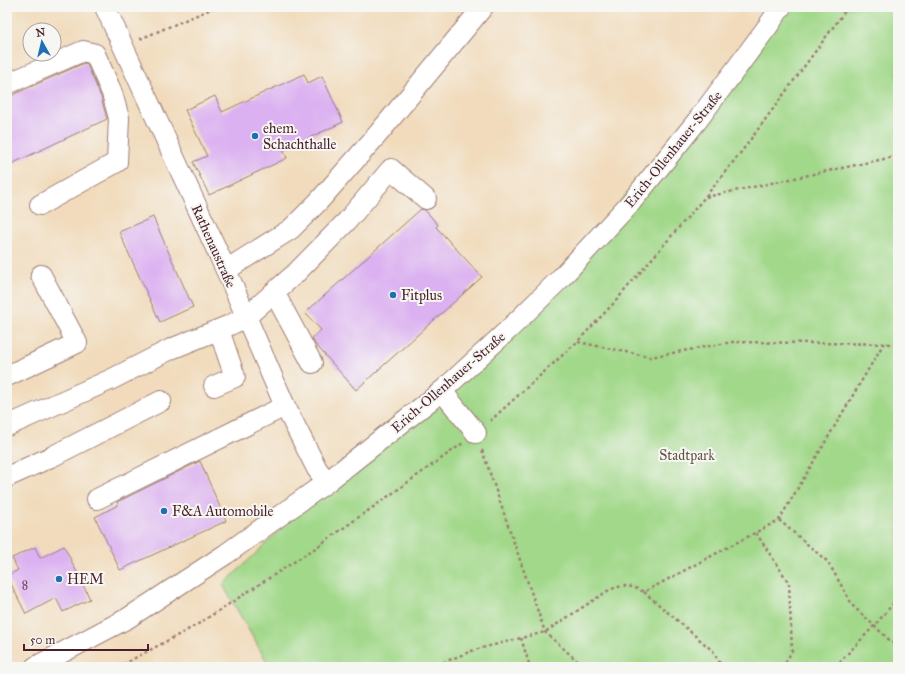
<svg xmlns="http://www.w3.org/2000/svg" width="905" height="674" font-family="'IM FELL Great Primer',serif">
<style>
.green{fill:#a1d889;stroke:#767c5a}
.building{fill:#dbb1f1}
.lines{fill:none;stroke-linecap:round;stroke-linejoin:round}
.minor-casing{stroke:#9e7d74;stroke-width:22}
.path{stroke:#9e7d74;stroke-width:2.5;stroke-dasharray:3 3;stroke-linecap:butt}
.minor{stroke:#fff;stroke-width:20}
.poi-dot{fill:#1f6fb2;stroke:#f6f6f2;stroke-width:1.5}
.labels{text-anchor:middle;stroke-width:4;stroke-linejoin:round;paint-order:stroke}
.number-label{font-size:12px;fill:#6e445c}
.poi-label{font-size:14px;fill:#4a1f2b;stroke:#f6f6f2;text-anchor:start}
.street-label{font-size:14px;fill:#4a1f2b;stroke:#f6f6f2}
.park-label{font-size:14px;fill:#645647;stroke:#f6f6f2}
</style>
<rect width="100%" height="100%" fill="#f6f6f2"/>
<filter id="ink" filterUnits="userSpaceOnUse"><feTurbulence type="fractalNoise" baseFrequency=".025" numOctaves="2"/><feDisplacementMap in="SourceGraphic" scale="8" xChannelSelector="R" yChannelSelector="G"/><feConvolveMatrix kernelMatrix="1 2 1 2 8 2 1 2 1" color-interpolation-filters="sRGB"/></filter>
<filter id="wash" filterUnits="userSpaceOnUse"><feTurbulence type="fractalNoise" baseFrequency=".012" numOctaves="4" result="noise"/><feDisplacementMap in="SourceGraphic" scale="16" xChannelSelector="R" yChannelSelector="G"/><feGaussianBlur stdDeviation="0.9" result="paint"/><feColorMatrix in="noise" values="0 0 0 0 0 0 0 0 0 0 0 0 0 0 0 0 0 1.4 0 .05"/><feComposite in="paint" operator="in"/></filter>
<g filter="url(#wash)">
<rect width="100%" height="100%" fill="#f1dbbc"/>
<!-- green -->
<path class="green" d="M783,7h115v660h-628l-47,-82 92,-89 196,-164z"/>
<g id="blocks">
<!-- building -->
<g class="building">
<path d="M84,63l3,1 14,33 6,22 -100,47v-71h5z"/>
<path d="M304,74l4,9 14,-7 21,46 -60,28 4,8 -78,37 -16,-33 14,-6 -22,-46 30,-14 7,16z"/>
<path d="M421,209l4,1 13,15 -2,2 46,50 -126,113 -41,-46 -3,-6 9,-8 -16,-17z"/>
<path d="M153,217l40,90 -33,15 -41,-90z"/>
<path d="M200,461l26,60 -106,49 -25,-53 23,-12 -1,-3z"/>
<path d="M64,546l26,53 -27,13 -7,-14 -30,16 -19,-38 11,-6 -6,-12 23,-11 5,11z"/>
</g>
</g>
</g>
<g filter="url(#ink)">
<use href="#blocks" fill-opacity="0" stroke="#9e7d74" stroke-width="1"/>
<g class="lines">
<!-- minor casing -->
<g class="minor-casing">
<g id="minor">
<path d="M105,7l121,263 59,136 32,63 10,13"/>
<path d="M7,84l76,-33 12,3 17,39 7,25 -2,44 -77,43"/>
<path d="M226,270l65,-41 27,-27 60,-68 105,-127"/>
<path d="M274,292l38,71"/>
<path d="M7,376l70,-33 -36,-68"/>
<path d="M214,386l21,-9 -16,-47"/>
<path d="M442,391l34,42"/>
<path d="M7,426l105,-47 59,-30 59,-24 16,-8 50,-44 51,-52 44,-52 35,30"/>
<path d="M7,477l46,-21 108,-55"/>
<path d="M97,499l188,-93"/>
<path d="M35,667l93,-49 98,-64 101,-72 115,-91 66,-61 51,-50 73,-79 65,-80 71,-95 13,-19"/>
</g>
</g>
<!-- path -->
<g class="path">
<path d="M324,7l1,1"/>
<path d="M140,39l76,-32"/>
<path d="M706,197l192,-41"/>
<path d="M578,342l72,15 82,-15 166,2"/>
<path d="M490,421l87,-79 36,-38 92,-107 37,-46 106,-144"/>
<path d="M482,450l63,182 39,35"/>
<path d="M779,520l49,42 25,44 45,42"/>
<path d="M756,533l33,50 3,68 -9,16"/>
<path d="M644,592l69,59 9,16"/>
<path d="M521,638l9,29"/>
<path d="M118,667l77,-41 122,-79 146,-104"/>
<path d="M432,667l42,-17 71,-18 64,-42c15,-6 21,-5 35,2l135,-72 105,-177"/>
<path d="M835,667l40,-42 23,-27"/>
</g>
<!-- minor -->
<use href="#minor" class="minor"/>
</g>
</g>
<!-- markers -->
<g class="poi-dot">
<circle cx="255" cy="136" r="4"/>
<circle cx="393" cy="295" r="4"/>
<circle cx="164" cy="511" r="4"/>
<circle cx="59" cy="579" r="4"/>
</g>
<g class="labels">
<!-- number labels -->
<g class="number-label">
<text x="25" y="589">8</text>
</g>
<!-- poi labels -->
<g class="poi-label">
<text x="263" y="133">ehem.<tspan x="263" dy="16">Schachthalle</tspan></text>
<text x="401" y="300">Fitplus</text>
<text x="172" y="516">F&amp;A Automobile</text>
<text x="67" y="584">HEM</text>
</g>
<!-- street labels -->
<g class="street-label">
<text transform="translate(673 149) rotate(-51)" y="5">Erich-Ollenhauer-Straße</text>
<text transform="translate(214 246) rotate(66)" y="5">Rathenaustraße</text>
<text transform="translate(448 382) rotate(-41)" y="5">Erich-Ollenhauer-Straße</text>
</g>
<!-- park labels -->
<g class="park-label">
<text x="687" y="460">Stadtpark</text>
</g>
</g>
<!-- margin -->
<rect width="905" height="674" fill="none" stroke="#f6f6f2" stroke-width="24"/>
<!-- north arrow -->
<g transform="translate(42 42) rotate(352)"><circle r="19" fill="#f6f6f2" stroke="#b1a0a2"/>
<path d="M0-3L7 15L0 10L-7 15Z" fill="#1f6fb2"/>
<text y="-6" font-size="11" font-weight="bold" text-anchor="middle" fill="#4a1f2b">N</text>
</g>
<!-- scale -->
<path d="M24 644v6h124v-6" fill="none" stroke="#4a1f2b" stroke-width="2"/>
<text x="30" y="644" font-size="12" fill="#4a1f2b" stroke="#f6f6f2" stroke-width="3" paint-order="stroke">50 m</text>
</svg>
